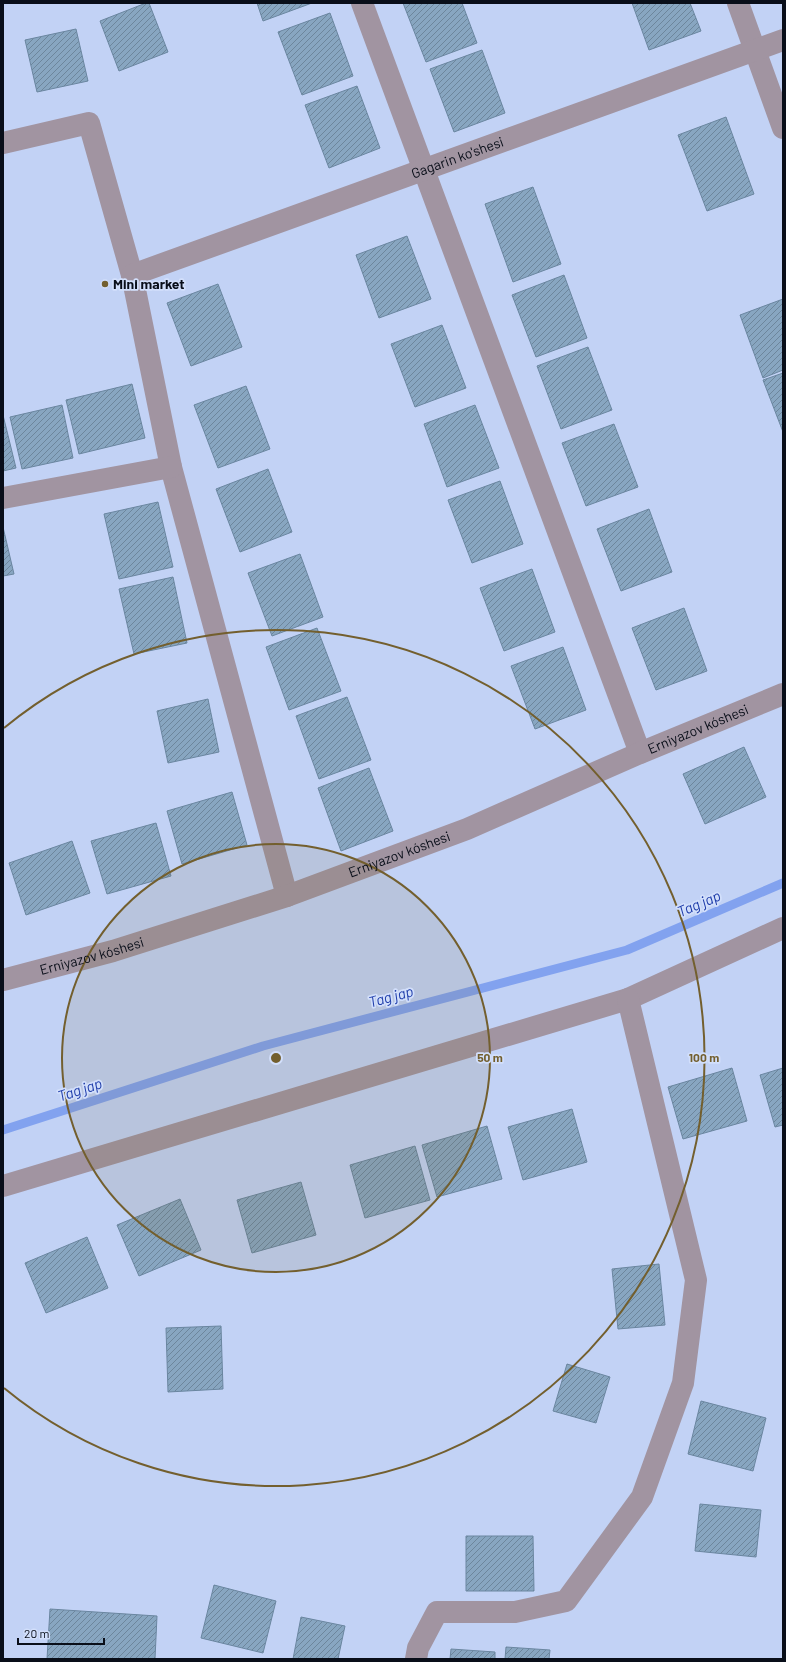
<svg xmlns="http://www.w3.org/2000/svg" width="786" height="1662" font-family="Barlow,sans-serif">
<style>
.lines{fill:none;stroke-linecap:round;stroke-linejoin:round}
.stream{stroke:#82a2ef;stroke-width:9}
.building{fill:url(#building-hatch);stroke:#6a86a0}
.minor{stroke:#a194a1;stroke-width:22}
.ring{fill:none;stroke:#735f2e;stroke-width:2}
.poi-dot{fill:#735f2e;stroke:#d2dffb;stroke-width:1.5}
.labels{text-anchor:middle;stroke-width:3.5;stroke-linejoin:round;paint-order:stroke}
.street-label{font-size:14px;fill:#090e19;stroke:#d2dffb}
.poi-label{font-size:14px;font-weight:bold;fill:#090e19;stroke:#d2dffb;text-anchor:start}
.water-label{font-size:15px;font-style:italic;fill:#1f3daa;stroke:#d2dffb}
.centre{fill:#735f2e;stroke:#d2dffb;stroke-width:2}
.ring-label{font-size:12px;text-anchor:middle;font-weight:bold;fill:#735f2e;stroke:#d2dffb;stroke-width:3.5;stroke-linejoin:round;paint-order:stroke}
</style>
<defs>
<pattern id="building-hatch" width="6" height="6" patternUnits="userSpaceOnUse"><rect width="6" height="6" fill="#88a6c1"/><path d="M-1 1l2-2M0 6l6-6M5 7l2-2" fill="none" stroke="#6d869c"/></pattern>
</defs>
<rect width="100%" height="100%" fill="#c2d2f5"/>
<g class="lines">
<!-- stream -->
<path class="stream" d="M3,1130l260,-84 364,-96 156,-67"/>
</g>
<!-- building -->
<g class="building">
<path d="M146,3h3l19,49 -49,19 -19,-50z"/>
<path d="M257,3h55l-49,18z"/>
<path d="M403,3h59l15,40 -51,19z"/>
<path d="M632,3h58l11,28 -52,19z"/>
<path d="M330,13l23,63 -51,19 -24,-63z"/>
<path d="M76,29l12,52 -51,11 -12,-52z"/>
<path d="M482,50l23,63 -51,19 -24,-63z"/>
<path d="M357,86l23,62 -51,20 -24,-63z"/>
<path d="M726,117l28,77 -47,17 -29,-76z"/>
<path d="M533,187l28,77 -48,18 -28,-78z"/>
<path d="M407,236l24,63 -52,19 -23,-63z"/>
<path d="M564,275l23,63 -51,19 -24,-62z"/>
<path d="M218,284l24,63 -51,19 -24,-63z"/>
<path d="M783,299v71l-20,8 -23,-63z"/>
<path d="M442,325l24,63 -51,19 -24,-63z"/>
<path d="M588,347l24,63 -51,19 -24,-63z"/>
<path d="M783,373v59l-20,-52z"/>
<path d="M132,384l13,54 -66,16 -13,-54z"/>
<path d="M246,386l24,63 -52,19 -24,-63z"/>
<path d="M62,405l11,53 -51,11 -12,-52z"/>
<path d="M475,405l24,63 -52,19 -23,-63z"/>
<path d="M3,415l13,53 -13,3z"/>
<path d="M614,424l24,63 -52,19 -24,-63z"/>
<path d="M268,469l24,63 -52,20 -24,-63z"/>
<path d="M500,481l23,63 -51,19 -24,-63z"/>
<path d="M158,502l15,65 -54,12 -15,-65z"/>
<path d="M649,509l23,63 -51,19 -24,-62z"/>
<path d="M3,527l11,47 -11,2z"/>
<path d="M300,554l23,63 -51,19 -24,-63z"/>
<path d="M532,569l23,63 -51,19 -24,-63z"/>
<path d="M173,577l14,66 -53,11 -15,-65z"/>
<path d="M684,608l23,63 -51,19 -24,-62z"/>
<path d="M317,628l24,63 -52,19 -23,-63z"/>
<path d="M563,647l23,63 -51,19 -24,-63z"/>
<path d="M347,697l24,63 -52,19 -23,-63z"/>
<path d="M208,699l11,53 -51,11 -11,-52z"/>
<path d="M744,747l22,50 -61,27 -22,-50z"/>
<path d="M369,768l24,63 -52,20 -23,-63z"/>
<path d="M232,792l15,53 -65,19 -15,-53z"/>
<path d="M156,823l15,53 -64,18 -16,-53z"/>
<path d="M72,841l18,52 -64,22 -17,-52z"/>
<path d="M732,1068l15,53 -64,18 -15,-52z"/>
<path d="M783,1068v57l-8,2 -15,-52z"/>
<path d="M572,1109l15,53 -64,18 -15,-53z"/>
<path d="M487,1126l15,53 -65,18 -15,-52z"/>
<path d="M415,1146l15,54 -65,18 -15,-53z"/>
<path d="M301,1182l15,53 -64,18 -15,-53z"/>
<path d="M180,1199l21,51 -62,26 -22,-51z"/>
<path d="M87,1237l21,51 -62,25 -21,-50z"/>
<path d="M659,1264l6,61 -47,4 -6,-60z"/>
<path d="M221,1326l2,63 -55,3 -2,-64z"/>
<path d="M567,1364l43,13 -14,46 -43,-12z"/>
<path d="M701,1401l65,17 -13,53 -65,-17z"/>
<path d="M700,1504l61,6 -5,47 -61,-6z"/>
<path d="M466,1536h67l1,55h-68z"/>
<path d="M214,1585l62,16 -13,52 -62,-15z"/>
<path d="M50,1609l107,7 -2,43h-108z"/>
<path d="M301,1617l44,9 -7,33h-45z"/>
<path d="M506,1647l44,3 -1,9h-44z"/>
<path d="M451,1649l44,3v7h-45z"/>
</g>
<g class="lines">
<!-- minor -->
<g class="minor">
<path d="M362,3l278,750"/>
<path d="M738,3l45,125"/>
<path d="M3,143l86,-20 43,152 39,192 116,429"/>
<path id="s1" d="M132,275l651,-235"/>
<path d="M3,498l168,-31"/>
<path id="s2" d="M3,980l110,-29 174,-55 180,-67 173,-76 143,-59"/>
<path d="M3,1186l625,-187 155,-71"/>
<path d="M416,1659l2,-11 19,-36h78l51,-11 76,-104 41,-114 13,-103 -68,-281"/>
</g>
</g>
<!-- distance rings -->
<circle cx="276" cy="1058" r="214" fill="#735f2e" fill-opacity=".12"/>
<g class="ring">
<circle cx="276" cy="1058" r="214"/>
<path d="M4 728A428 428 0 1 1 4 1388"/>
</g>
<!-- markers -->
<circle class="poi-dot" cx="105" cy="284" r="4"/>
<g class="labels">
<!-- street labels -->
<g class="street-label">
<text dy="5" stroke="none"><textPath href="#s1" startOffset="346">Gagarin ko'shesi</textPath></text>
<text dy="5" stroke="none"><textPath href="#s2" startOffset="740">Erniyazov kóshesi</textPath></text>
<text dy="5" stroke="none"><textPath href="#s2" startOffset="416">Erniyazov kóshesi</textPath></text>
<text dy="5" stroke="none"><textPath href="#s2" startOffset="92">Erniyazov kóshesi</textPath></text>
</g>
<!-- poi labels -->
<g class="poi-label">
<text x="113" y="289">Mini market</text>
</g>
<!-- water labels -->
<g class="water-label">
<text transform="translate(699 904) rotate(-23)" y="5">Tag jap</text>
<text transform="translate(391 997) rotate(-15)" y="5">Tag jap</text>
<text transform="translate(80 1090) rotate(-18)" y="5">Tag jap</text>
</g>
</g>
<circle cx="276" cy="1058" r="6" class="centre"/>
<g class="ring-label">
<text x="490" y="1062">50 m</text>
<text x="704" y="1062">100 m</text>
</g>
<!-- border -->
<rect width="786" height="1662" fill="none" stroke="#090e19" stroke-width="8"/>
<!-- scale -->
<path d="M18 1638v6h86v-6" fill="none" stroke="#090e19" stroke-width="2"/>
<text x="24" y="1638" font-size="12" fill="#090e19" stroke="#d2dffb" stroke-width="3" paint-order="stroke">20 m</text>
</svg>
